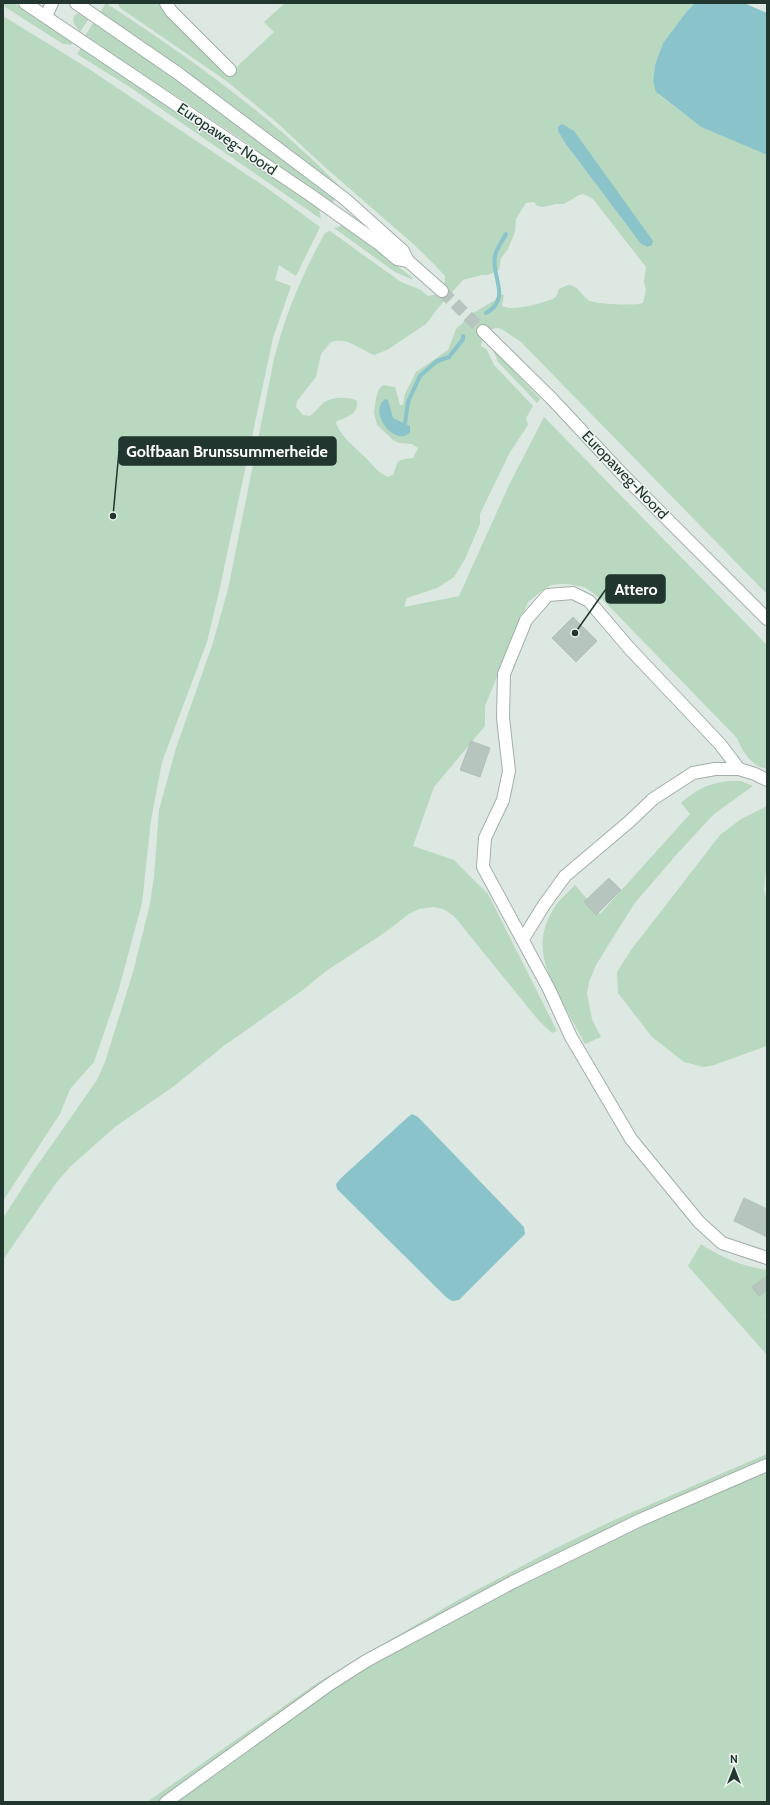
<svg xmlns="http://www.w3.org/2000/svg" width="770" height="1805" font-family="Cabin,sans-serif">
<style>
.green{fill:#b8d8bf;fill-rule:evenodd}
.water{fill:#8ac3ca}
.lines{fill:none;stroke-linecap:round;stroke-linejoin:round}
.stream{stroke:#8ac3ca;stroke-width:4}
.building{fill:#b7c5bf;stroke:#b1c1ba}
.minor-tunnel{stroke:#b8c4bf;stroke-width:12;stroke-dasharray:12 6;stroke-linecap:butt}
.minor-casing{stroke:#a2afa9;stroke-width:14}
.minor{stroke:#fff;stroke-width:12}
.labels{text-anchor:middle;stroke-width:3;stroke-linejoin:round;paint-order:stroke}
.street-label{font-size:15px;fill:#21362f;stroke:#eef5f1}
.leader{fill:none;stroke:#21362f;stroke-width:1.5}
.callout-dot{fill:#21362f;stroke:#eef5f1;stroke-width:1.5}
.callout{fill:#21362f;stroke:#21362f;stroke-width:1.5}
.callout-label{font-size:16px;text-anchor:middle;font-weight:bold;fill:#fff}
</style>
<rect width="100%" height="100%" fill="#dee8e3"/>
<!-- green -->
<g class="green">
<path d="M3,3h11l60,38 -3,4 -8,-1 -58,-37z"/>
<path d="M106,3c84,55 167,114 237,187l-118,-90 -125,-87z"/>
<path d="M118,3h43l68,71 45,-42 -10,-10 21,-19h410l-8,8 -24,32 -8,22 -2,16 6,14 42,32 66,28v439l-247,-253c-6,-3 -14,-10 -19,-12 -10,-5 -19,10 -20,17l6,4 7,15 39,41 -7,12 2,7 -19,29 -29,60v10l-15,35 -11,18 -17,11 -30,10 -3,9 55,-11 50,-111 35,-68 223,228v124c-16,-3 -24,-17 -30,-31l-135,-139 -1,1 -9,-8 -8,-5 -16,-3h-8l-9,1 -8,5 -15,12 -43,104v20l-51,61 -21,59 41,14 34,34 69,137 -5,2 -13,-12 -85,-105 -11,-7 -9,-2 -15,2 -10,5 -25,19 -58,38 -23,19 -78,55 -51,41 -59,41 -44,39 -15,17 -53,77v-42l31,-48 63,-90 8,-18 28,-90 17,-68 4,-27 5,-67 17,-62 37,-105 16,-58 45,-226c12,-47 28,-84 51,-126l5,-2 71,51 20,8 7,6 10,-2 6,-8 1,-10 -17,-18 -17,-16 -84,-73 -53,-49 -49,-40 -105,-72zM562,124l91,119 -4,4 -8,-3 -76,-101 -7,-12v-4zM584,194l9,5 53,68 -2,15 2,8 -3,13c-7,3 -46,1 -53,-2 -8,-4 -10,-15 -22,-16l-9,4 -3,8 -3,2c-12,4 -40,13 -51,7l2,-11 -5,-1 -4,6 -22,13 -17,16 -8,21 -32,22 -11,22 -2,11h-3l-5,-18 -12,-2 -4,4 -3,9 -2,14 3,13 16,15 6,3 13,1 6,4 -5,10 -8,1 -7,2 -5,14 -5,2c-10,-4 -14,-11 -21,-18 -12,-12 -23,-19 -31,-35l1,-3c10,-3 22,-8 20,-20 -8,-5 -26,-4 -34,2 -4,4 -8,9 -13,13l-7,-1 -7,-8 1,-6 19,-24 5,-23 10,-12c18,-5 27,7 43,13l13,-5 39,-26 13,-17 24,-27 19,-5h6l11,-5 2,-12 7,-9 7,-17 1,-13 10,-16 8,-1 3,4 6,1 13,-3h8l15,-9z"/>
<path d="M79,13l11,4 -10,15 -7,-10 1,-6z"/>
<path d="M3,16l83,51 181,121 53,39 -24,49 -17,-11 -4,15 16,6 -18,52 -54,254 -12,50 -45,120 -11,58 -9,83 -24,89 -24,70 -24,27 -10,25 -57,87z"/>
<path d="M95,20l53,36 187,143 -1,2 -3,2 -90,-64 -156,-103z"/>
<path d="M82,46l237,162 2,11 -190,-131 -54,-34z"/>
<path d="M344,225l69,53 -2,1 -16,-7 -61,-44z"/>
<path d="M492,348l48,51 -3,4 -39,-41z"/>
<path d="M729,781h12l12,5 -39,28 -37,40 -43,50 -38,61 -7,17 -2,12 5,25 9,18 -16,7c-8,-15 -17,-31 -25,-46 -17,-33 -27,-59 -4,-93 5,-7 13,-13 19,-20l25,29 90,-100 -9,-11c17,-15 27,-19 48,-22z"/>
<path d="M767,806v54l-3,30 3,10v146l-53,19 -10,2 -20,-5 -32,-25 -34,-44 -1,-21 14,-22 89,-115 21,-16z"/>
<path d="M701,1244c20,14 42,22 66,26v45l-2,1 2,3v36l-79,-89z"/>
<path d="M767,1454v348h-620l170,-119 141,-83 98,-52 58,-28z"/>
</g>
<!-- water -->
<g class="water">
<path d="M695,3h49l23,10v142l-66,-28 -45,-35 -3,-11 2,-16 8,-22 24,-32z"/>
<path d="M562,124l12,7 79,110 -1,4 -4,2 -7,-3 -76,-101 -7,-12v-4z"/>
<path d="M385,399l3,1 5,18 17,8v6c-13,16 -43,-18 -25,-33z"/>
<path d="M412,1114l6,3 106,110 1,7 -66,66 -7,1 -5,-3 -110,-109 -1,-5 5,-6 67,-61z"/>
</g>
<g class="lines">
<!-- stream -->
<g class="stream">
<path d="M486,313c26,-15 5,-35 9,-57 2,-9 7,-14 11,-22"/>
<path d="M405,423l3,-21 12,-26 17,-15 12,-4 14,-18v-3"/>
</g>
</g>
<!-- building -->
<g class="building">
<path d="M573,617l24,24 -21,21 -24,-24z"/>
<path d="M471,741l19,7 -10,29 -20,-7z"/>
<path d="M609,878l12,12 -25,25 -12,-13z"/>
<path d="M744,1198l23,11v28l-33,-16z"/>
<path d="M767,1276v14l-8,6 -7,-9z"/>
</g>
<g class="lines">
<!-- minor-tunnel -->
<path class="minor-tunnel" d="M442,291l41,40"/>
<!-- minor casing -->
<g class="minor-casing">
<g id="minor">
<path d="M25,3l284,191 69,49 19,16 11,2"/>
<path d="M76,3l103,71 166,125 58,52 5,10 34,30"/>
<path d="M166,3l5,8 59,59"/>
<path d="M46,16l6,-13"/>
<path d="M483,331l69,68 72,77 143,143"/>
<path d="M739,769l-19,-25 -90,-95 -41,-48 -16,-8 -25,2 -22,25 -22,54 -1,44 6,53 -6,29 -18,38 -2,29 66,122 22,48 60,102 68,83 23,21 45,15"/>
<path d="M523,939l21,-34 21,-29 65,-55 23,-22 40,-26 22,-4h24l16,5 12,6"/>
<path d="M166,1802l164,-118 36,-23 147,-79 127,-62 127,-55"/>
</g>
</g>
<!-- minor -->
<use href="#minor" class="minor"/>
</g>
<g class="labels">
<!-- street labels -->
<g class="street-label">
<text transform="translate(227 139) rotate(34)" y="5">Europaweg-Noord</text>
<text transform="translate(625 475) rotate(46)" y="5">Europaweg-Noord</text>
</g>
</g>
<!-- callouts -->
<path class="leader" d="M113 516L119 451M575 633L606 589"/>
<g class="callout-dot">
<circle cx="113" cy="516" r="4"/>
<circle cx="575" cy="633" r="4"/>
</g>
<g class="callout">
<rect x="119" y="437" width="217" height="28" rx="4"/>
<rect x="606" y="575" width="59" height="28" rx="4"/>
</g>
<g class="callout-label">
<text x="227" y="457">Golfbaan Brunssummerheide</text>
<text x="636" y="595">Attero</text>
</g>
<!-- border -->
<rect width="770" height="1805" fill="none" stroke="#21362f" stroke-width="8"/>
<!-- north arrow -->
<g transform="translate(734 1769)" stroke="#eef5f1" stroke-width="3" paint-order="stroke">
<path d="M0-3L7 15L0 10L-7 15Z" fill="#21362f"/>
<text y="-6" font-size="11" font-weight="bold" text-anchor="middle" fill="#21362f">N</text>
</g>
</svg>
